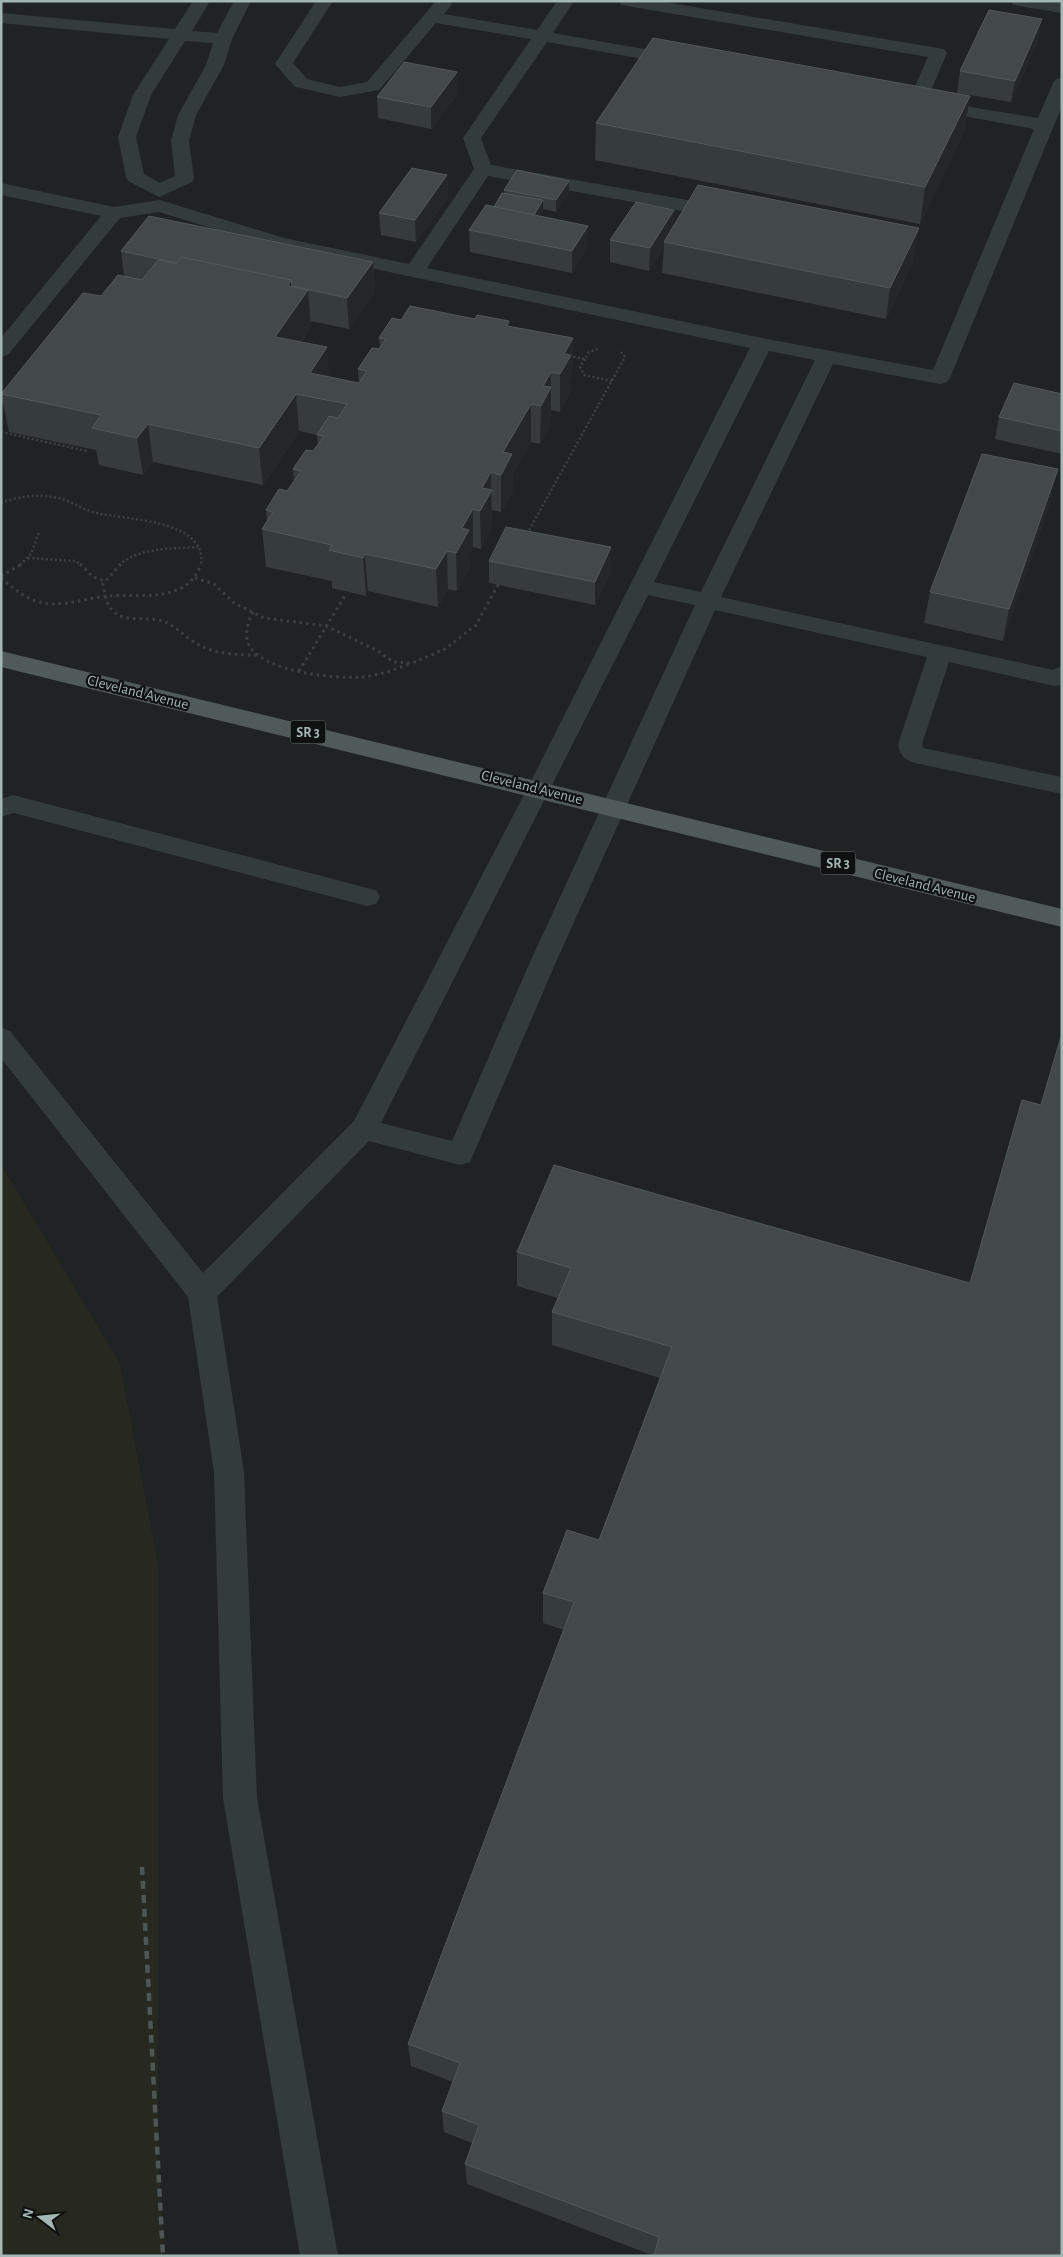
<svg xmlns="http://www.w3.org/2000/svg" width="1063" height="2257" font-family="'Alegreya Sans',sans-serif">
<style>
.built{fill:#202323}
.green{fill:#272920}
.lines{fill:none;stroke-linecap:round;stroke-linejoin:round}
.path-far1{stroke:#3a4241;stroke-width:2.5;stroke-dasharray:2 2.5;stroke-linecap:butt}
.path{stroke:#3a4241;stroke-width:3;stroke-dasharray:2.5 4;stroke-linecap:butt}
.minor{fill:#343b3b;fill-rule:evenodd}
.major{fill:#505a59;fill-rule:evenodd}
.rail{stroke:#4d5655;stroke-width:4.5;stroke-dasharray:8 6;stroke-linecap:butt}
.wall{fill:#363b3b}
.shaded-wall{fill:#242727}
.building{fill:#424948;stroke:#515a59}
.labels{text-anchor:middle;stroke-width:4.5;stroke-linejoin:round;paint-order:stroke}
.shield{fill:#0f1111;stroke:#778583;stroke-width:1}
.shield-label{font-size:14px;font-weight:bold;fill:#a4b7b4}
.street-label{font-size:15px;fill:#a4b7b4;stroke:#0f1111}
</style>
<rect width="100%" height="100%" fill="#141616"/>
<!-- built -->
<path class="built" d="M1,1h1061v2255h-897l-7,-108v-585l-38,-200 -119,-199z"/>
<!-- green -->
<path class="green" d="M1,1164l119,199 38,200v585l7,108h-164z"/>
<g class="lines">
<!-- path-far1 -->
<g class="path-far1">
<path d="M569,356l16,3 4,-7 11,-4"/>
<path d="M585,359l-5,8 4,8 28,6"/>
<path d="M1,432l86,19"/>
<path d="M1,503c20,-8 44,-10 64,-3 11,4 21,11 32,13 28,7 111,6 104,52"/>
<path d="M527,534l98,-177 -4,-5"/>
<path d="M28,558l47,3 7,4"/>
<path d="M20,565l11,-11 8,-22"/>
<path d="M119,565c21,-18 53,-16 79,-18"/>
</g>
<!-- path -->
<g class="path">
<path d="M80,564l13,13 12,4"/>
<path d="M121,564l-18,20c2,10 3,21 11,28 13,11 33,4 48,9 13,4 21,14 32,21 20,13 45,13 67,13"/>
<path d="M1,576l21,-12"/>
<path d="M1,578c12,10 23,20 38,24 24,6 46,-4 69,-6 24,-2 49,3 71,-7 11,-4 18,-14 22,-25"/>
<path d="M195,578l19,6 20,19 30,15 62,8 52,25 15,11 19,1 33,-14 31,-24 23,-42"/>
<path d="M253,612c-5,10 -9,22 -4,33 14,27 85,34 112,32 16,-1 33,-7 48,-13"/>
<path d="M299,671l47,-77"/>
</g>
<!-- minor -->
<g class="minor">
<path d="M193,1h17l-18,30 25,2 17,-32h17l-19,38 -8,26 -28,50 -7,26 5,37 -2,4 -33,15 -31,-16 -2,-4 -8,-40 15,-42 36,-56 -168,-16v-10l174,16zM185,41l28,2 -7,22 -28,50 -7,26 4,35 -15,7 -16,-9 -8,-37 15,-42z"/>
<path d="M316,1h17l-40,62 14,16 33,8 27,-5 69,-81h14l2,3 -8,10 93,16 20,-29h17l-21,32 125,22 6,1 3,4 -3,4 -6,1 -131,-23 -66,96 10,27 230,41 7,2 3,4 -3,4 -7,2 -233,-42 -61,92 335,70 171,32 101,-241 -104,-19 -8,-4h-11l-3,-4 20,-45 -301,-51 -6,-1 -2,-4h40l285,48 3,4 -20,47 111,18 15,-35 3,-4 6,-1v28l-112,272 -3,4 -7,2 -107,-20 -112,233 332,73 9,-4v19l-8,1 -105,-24 -27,82 1,4 139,29v17l-147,-31c-11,-3 -15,-8 -17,-19l29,-87 -212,-47 -159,352 -86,200 -10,3 -91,-24 -152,156 27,175 13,326 81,458h-38l-77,-458 -9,-326 -26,-175 -187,-239v-30l9,3 193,242 151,-152 173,-332 223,-441 -470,-99 -121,-37 -39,6 -112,137 -7,2v-19l100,-122 -100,-21v-12l113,24 46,-7 124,38 125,26 65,-95 -11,-31 68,-99 -95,-16 -57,67 -39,7 -39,-9 -6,-1 -20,-23zM769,351l46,9 -114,232 -47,-10zM648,595l47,10 -165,357 -78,179 -71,-18z"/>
<path d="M1011,1l51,2v10l-43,-7 -6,-1z"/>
<path d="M13,795l354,93 9,2 4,7 -4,7 -9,2 -353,-93 -13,4v-18z"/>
</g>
<!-- major -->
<path class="major" d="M1,651l1061,258v18l-1061,-260z"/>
<!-- rail -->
<path class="rail" d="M142,1867l21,389"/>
</g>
<!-- wall -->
<g class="wall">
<path d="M1038,41l-27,61 -54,-9 3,-22z"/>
<path d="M457,72v22l-26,35 -53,-11 -1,-21z"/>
<path d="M970,96l-6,36 -44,92 -325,-64 1,-37z"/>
<path d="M447,175l1,22 -32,45 -35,-7 -2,-22z"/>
<path d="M569,181v12l-13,19 -13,-3v3l-3,4 47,32 -15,25 -102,-21 -1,-22 25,-23 10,-14v-3z"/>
<path d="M674,226l240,33 -28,60 -224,-46 2,-26 -15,24 -39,-9v-22z"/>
<path d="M121,251l252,11 2,30 -26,37 -38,-8v6l-10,15 28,35 30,6 -1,-14 22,-20 -1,-11 22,-18 108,6 64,12 -1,38 -2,3v13l-10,20 -9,-2v15l-11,19 -9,-2 -18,32v18l-12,20 -9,-2v18l-11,21 -8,-2 -4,7 1,13 -13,24 -9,-2 -10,18 -70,-16 -2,5 -34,-8v-7l-66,-14 -4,-38 5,-8 -1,-11 21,-19 7,-10 -1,-12 20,-18 5,-6 -1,-10 -18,-4 -36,54 -110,-23 -10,13 -44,-10 -3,-15 -87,-18 -8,-38 100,-98 23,-20z"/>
<path d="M1062,394v60l-67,-15 4,-22z"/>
<path d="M1051,500l-48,141 -79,-18 6,-31z"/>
<path d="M489,561l122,9 -16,35 -106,-22z"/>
<path d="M517,1252l453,31 92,973h-408l-187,-72 -2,-20 7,-21 -28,-11 -2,-21 11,-29 -42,-16 -3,-22 156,-414 -21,-7v-30l56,-53 61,-162 -108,-33v-33l6,-14 -41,-12z"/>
</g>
<!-- shaded-wall -->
<g class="shaded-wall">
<path d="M1042,19l-4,22 -27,61 4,-21z"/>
<path d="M457,72v22l-26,35v-22z"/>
<path d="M970,96l-6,36 -44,92 5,-37z"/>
<path d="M447,175l1,22 -32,45 -1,-22z"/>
<path d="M569,181v12l-13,19v-12z"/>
<path d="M543,200v12l-11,19v-12z"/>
<path d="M674,210l-1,22 -9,10v5l-15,24 1,-23z"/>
<path d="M588,226l-1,22 -15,25v-22z"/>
<path d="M919,228l-5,31 -28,60 4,-31z"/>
<path d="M373,262l2,30 -26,37 -2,-31z"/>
<path d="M291,280l17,10 3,37 -33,47 -3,-37 13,-51z"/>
<path d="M573,338l-1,38 -2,3v13l-10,20v-38l4,-20z"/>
<path d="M327,347l3,38 -20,-12z"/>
<path d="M551,372v53l-11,19 1,-38 2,-20z"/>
<path d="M296,394l3,37 -36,54 -4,-37z"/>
<path d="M531,404v38l-18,32v18l-12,20v-37l2,-23z"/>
<path d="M148,424l5,38 -10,13 -6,-37z"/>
<path d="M1058,469l-7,31 -48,141 6,-32z"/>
<path d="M491,472l1,56 -11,21 -1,-38 2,-23z"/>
<path d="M473,509v38l-4,7 1,13 -13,24 -1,-38 6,-25z"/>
<path d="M611,547v23l-16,35v-23z"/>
<path d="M447,551l1,38 -10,18 -2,-38z"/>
<path d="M365,554l3,37 -2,5 -3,-38z"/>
</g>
<!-- building -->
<g class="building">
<path d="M989,10l53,9 -27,62 -55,-10z"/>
<path d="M653,38l317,58 -45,91 -329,-64z"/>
<path d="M404,62l53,10 -26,35 -54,-10z"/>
<path d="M412,168l35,7 -32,45 -36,-7z"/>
<path d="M517,170l52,11 -13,19 -52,-10z"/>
<path d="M698,185l221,43 -29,60 -226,-46z"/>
<path d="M502,193l41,7 -9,15 -40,-8z"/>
<path d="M636,202l38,8 -24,38 -40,-8z"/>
<path d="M486,205l102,21 -16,25 -103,-21z"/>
<path d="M149,216l224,46 -26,36 -55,-12 -1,-6 -110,-23 -4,6 -56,-12z"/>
<path d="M181,257l110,23 -3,6 20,4 -33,47 52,10 -17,26 49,10 8,-12 -9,-2 14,-21 7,1 7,-10 -7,-1 13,-20 9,2 9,-14 65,13 2,-4 32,6 -2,5 66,12 -9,16 7,1 -11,19 -9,-2 -8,14 8,1 -10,19 -10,-2 -28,48 9,2 -11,21 -10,-3 -9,16 10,2 -12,21 -7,-2 -11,19 7,2 -13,23 -9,-2 -11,18 -71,-15 -2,4 -34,-8 3,-5 -70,-16 11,-17 -7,-2 13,-21 8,2 14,-20 -8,-2 13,-19 7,1 11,-15 -7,-1 12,-19 9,2 9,-14 -51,-10 -37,54 -111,-24 -11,14 -45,-10 9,-13 -100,-21 82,-101 18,3 17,-21 24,5 16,-20 18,4z"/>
<path d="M1014,383l48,11v37l-63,-14z"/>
<path d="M982,454l76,15 -49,140 -79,-17z"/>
<path d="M506,527l105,20 -16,35 -106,-21z"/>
<path d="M1062,1033v1223h-408l5,-19 -194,-73 14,-39 -37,-14 18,-48 -52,-19 166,-442 -31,-9 24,-63 32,10 73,-193 -120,-35 19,-44 -54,-16 37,-87 416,118 52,-183 19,5z"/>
</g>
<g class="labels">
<!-- shield labels -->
<g class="shield">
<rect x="290.5" y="720.5" width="35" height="23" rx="4"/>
<rect x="820.5" y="851.5" width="35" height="23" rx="4"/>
</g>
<g class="shield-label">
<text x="308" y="737">SR 3</text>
<text x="838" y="868">SR 3</text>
</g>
<!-- street labels -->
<g class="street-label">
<text transform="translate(138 692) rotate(14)" y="5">Cleveland Avenue</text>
<text transform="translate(532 787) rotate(14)" y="5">Cleveland Avenue</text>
<text transform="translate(925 885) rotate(14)" y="5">Cleveland Avenue</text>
</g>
</g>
<!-- border -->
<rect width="1063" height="2257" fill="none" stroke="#a4b7b4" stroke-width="5"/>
<!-- north arrow -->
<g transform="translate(40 2217) rotate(286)" stroke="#0f1111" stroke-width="4" paint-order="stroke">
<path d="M0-4L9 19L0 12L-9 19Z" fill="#a4b7b4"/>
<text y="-8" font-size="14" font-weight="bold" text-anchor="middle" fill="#a4b7b4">N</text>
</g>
</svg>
